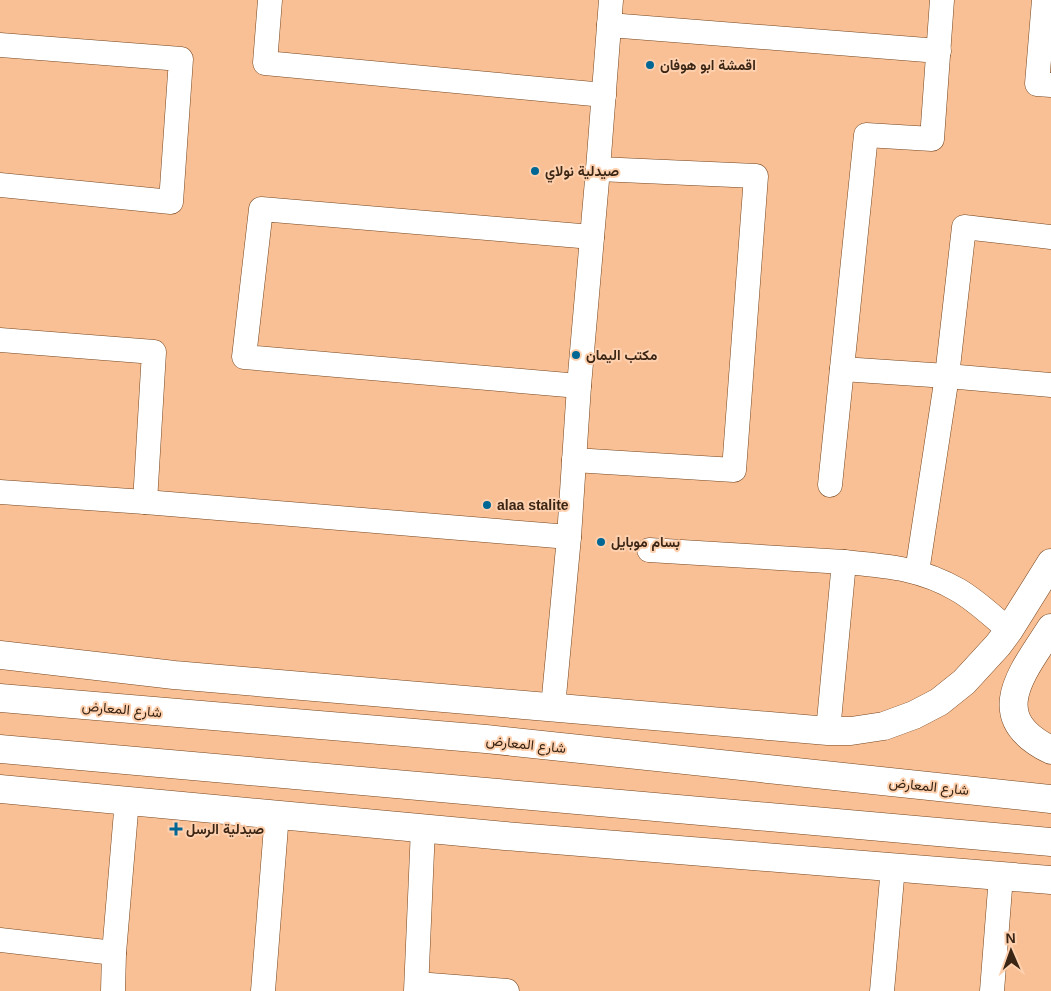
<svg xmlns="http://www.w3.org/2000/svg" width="1051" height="991" font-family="Helvetica,Vazirmatn,sans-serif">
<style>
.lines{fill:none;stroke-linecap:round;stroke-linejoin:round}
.minor-casing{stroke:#76451d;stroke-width:25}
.major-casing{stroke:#76451d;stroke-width:29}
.minor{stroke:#fff;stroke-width:24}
.major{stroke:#fff;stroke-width:28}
.poi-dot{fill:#006795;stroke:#fed0ae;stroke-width:2}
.labels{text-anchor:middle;stroke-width:4;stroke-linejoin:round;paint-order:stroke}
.poi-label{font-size:14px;font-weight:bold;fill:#3b2514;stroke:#fed0ae;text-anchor:start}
.street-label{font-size:14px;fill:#3b2514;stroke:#fed0ae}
</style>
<rect width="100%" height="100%" fill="#f9c096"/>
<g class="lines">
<!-- minor casing -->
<g class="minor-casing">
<g id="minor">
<path d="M270,0l-5,63 339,32"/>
<path d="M1044,0l-7,84 14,1"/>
<path d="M609,25l330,26"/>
<path d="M0,45l181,14 -10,143 -171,-17"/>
<path d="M0,340l154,12 -9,150"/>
<path d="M842,369l105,7 104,9"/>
<path d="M579,386l-335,-29 17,-148 331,28"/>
<path d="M574,460l160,10 22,-294 -158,-7"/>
<path d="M830,485l36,-350 66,4 10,-139"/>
<path d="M0,492l145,10 424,35"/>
<path d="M649,550l195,12c43,4 76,6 114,28 19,11 35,27 51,40"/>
<path d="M917,572l30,-196 17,-149 87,10"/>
<path d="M553,707l16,-170 10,-151 19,-217 13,-169"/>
<path d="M828,731l16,-169"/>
<path d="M0,940l114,13"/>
<path d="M417,984l90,7"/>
<path d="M113,991l1,-38 13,-153"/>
<path d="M263,991l14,-177"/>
<path d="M416,991l7,-163"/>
<path d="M882,991l11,-124"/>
<path d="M992,991l9,-115"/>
</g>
</g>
<!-- major casing -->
<g class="major-casing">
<g id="major">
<path d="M1051,628c-28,44 -68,89 0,122"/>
<path d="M0,655l174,20 654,56h23l33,-5 30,-11 25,-13 25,-20 34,-37 11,-15 42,-67"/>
<path d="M0,698l486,41 565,60"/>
<path d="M0,749l1051,93"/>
<path d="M0,789l505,47 546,44"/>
</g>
</g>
<!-- minor -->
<use href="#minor" class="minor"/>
<!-- major -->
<use href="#major" class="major"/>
</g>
<!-- markers -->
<g class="poi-dot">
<circle cx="650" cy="65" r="5"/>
<circle cx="535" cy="171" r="5"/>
<circle cx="576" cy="355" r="5"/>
<circle cx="487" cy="505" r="5"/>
<circle cx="601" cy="542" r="5"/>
<path d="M173.5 821.5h5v5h5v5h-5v5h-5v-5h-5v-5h5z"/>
</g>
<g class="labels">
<!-- poi labels -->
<g class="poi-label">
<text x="660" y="70">اقمشة ابو هوفان</text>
<text x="545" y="176">صيدلية نولاي</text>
<text x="586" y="360">مكتب اليمان</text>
<text x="497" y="510">alaa stalite</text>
<text x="611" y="547">بسام موبايل</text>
<text x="186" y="834">صيدلية الرسل</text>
</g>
<!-- street labels -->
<g class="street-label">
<text transform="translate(122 709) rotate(5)" y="5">شارع المعارض</text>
<text transform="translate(526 744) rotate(6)" y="5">شارع المعارض</text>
<text transform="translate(929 786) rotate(6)" y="5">شارع المعارض</text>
</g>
</g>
<!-- north arrow -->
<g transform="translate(1011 951) rotate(358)" stroke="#fed0ae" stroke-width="4" paint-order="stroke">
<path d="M0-4L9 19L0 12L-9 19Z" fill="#3b2514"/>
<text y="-8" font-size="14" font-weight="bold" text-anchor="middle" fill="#3b2514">N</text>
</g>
</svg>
